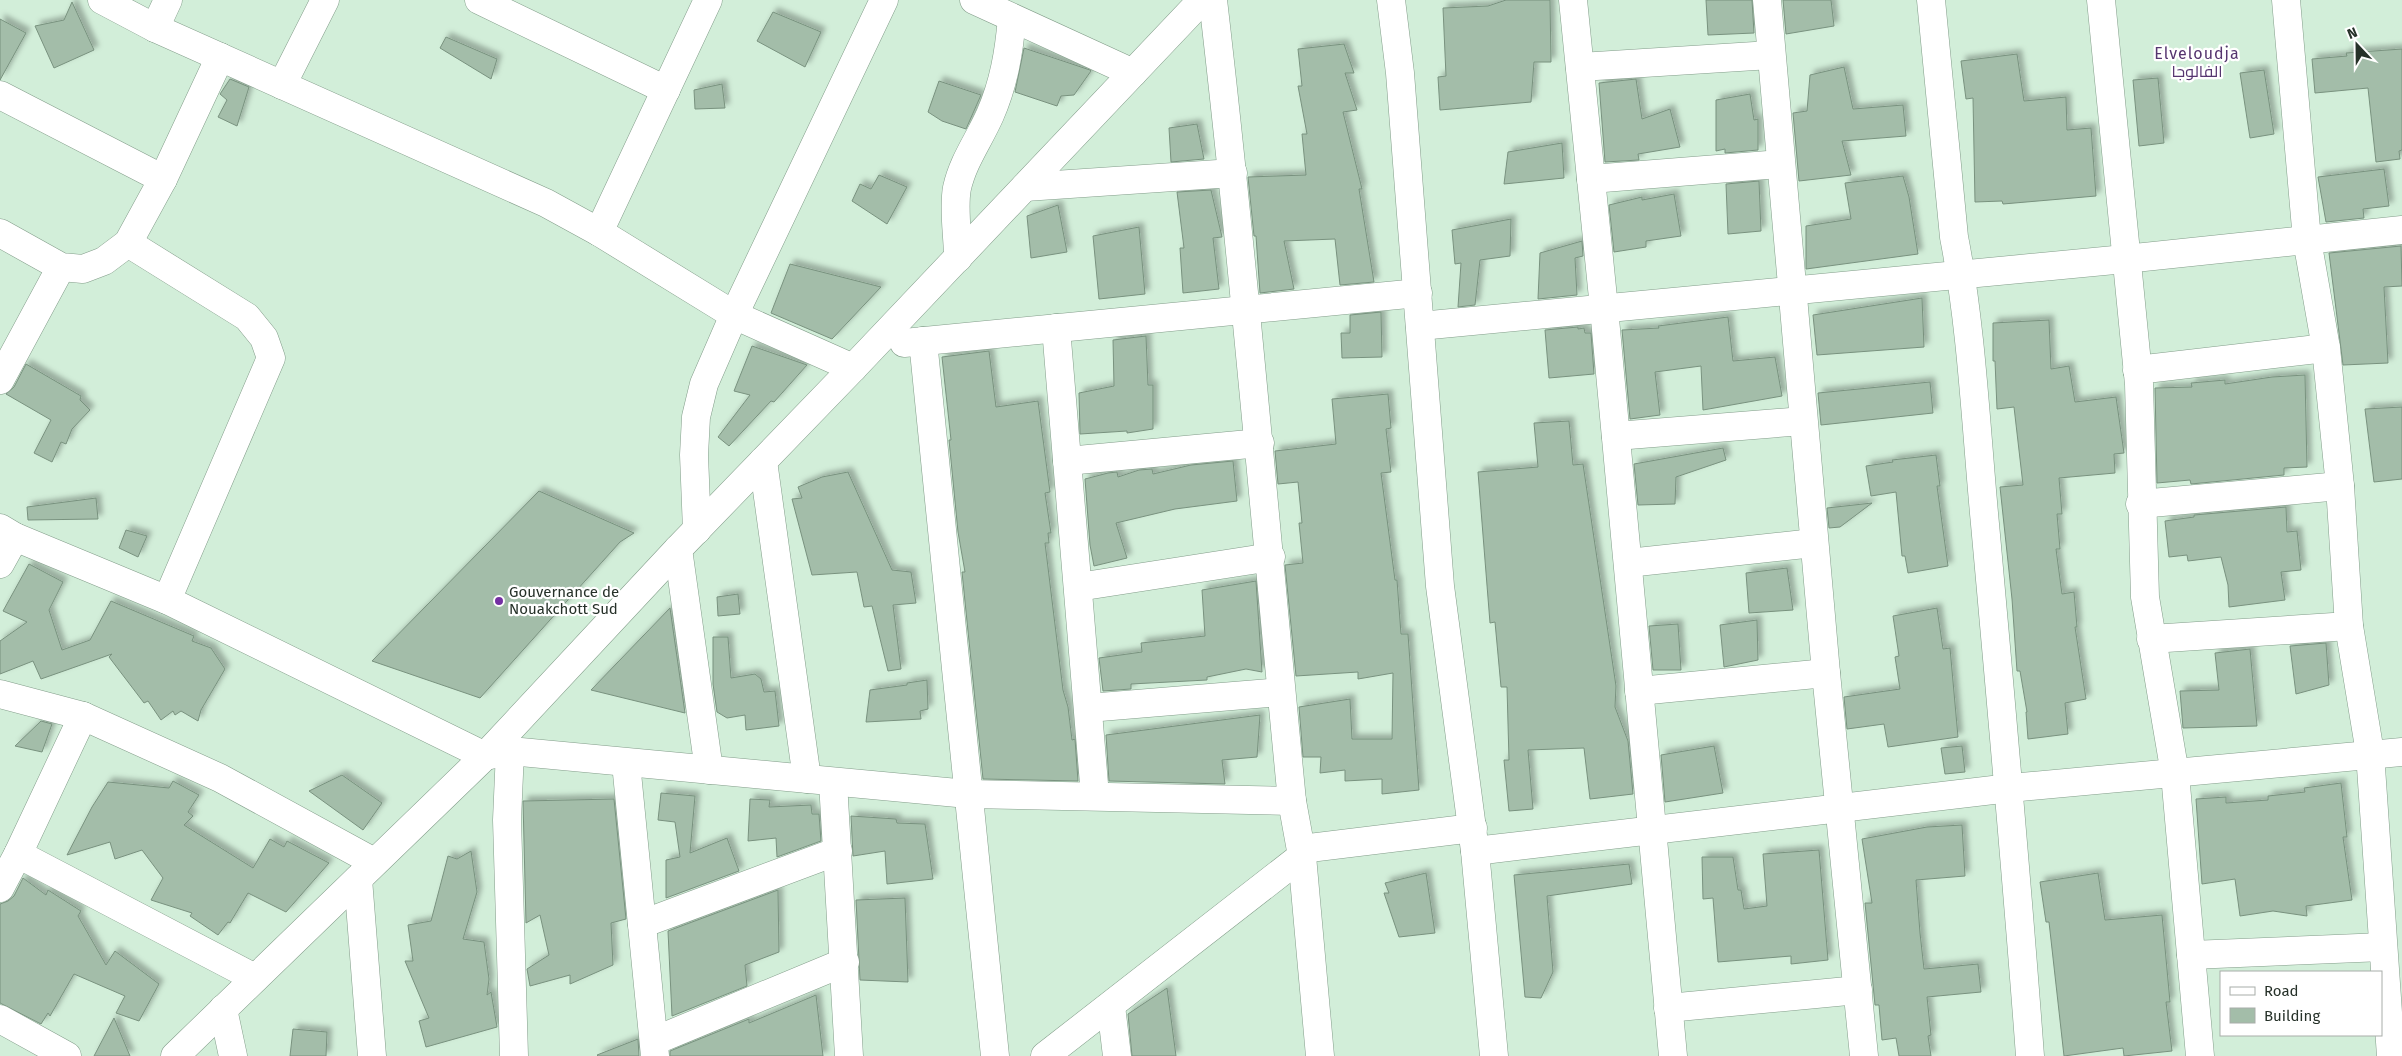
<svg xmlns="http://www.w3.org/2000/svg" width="2402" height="1056" font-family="'Fira Sans',Cairo,sans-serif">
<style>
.building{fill:#a3bda9;stroke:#79927f;filter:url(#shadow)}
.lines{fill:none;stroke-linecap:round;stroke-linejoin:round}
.street-casing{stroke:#839d8a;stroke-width:29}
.street{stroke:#fff;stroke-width:28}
.poi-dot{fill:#742fa3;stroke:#fff;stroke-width:2}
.labels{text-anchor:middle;stroke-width:4.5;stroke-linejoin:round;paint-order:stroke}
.poi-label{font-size:15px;fill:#263129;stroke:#fff;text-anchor:start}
.neighbourhood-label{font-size:16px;letter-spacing:1px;fill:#55356f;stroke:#fff}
</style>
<defs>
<filter id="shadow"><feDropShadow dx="4.5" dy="-4.5" stdDeviation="2.5" flood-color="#0004"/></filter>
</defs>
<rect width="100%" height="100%" fill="#d2eed9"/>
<!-- building -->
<g class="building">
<path d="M1506,0h44l1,62h-17l-3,40 -91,8 -2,-33 8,-1 -3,-68 45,-2z"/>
<path d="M1706,0h46l2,33 -46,2z"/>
<path d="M1783,0h48l3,26 -48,8z"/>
<path d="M72,2l22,48 -40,18 -19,-42 29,-6z"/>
<path d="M773,12l48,20 -16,35 -48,-26z"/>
<path d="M0,19l26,14 -26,47z"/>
<path d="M446,37l51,22 -6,20 -51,-31z"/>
<path d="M1344,44l10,29h-9l12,37 -14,2 19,77h-3l15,93 -34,3 -5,-46 -51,2 10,48 -34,4 -4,-57h-2l-6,-59 58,-2 -4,-41h5l-9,-48h4l-4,-37z"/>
<path d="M1024,48l66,22 1,1 -17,24 -13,1 -4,10 -42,-14z"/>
<path d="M2402,49v101l-3,1 1,8 -24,3 -8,-74 -53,5 -3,-34 35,-3 -1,-3z"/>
<path d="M2017,54l7,47 42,-4 1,33 24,-2 5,68 -93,8 -1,-3 -27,1 -2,-104 -7,1 -5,-38z"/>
<path d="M1844,67l9,42 50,-4 3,31 -64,5 9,34 -52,6 -6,-68 14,-2 3,-36z"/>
<path d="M2264,70l10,64 -24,4 -10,-65z"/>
<path d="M2158,78l6,65 -25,3 -6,-66z"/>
<path d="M230,79l19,8 -12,39 -19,-9 9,-17 -7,-6z"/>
<path d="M1636,79l6,40 28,-10 10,38 -42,7 1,6 -34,2 -6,-79z"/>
<path d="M939,81l42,14 -15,34 -24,-8 -14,-9z"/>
<path d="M722,84l3,24 -30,1 -1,-19z"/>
<path d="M1750,94l4,26 4,-1v31l-33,3v-4l-9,2v-51z"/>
<path d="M1197,124l7,35 -33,3 -2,-34z"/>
<path d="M1562,143l2,35 -60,6 4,-32z"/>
<path d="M2384,169l5,37 -26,3 1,9 -38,4 -8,-45z"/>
<path d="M879,175l28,12 -20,37 -35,-23 8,-17 11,5z"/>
<path d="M1903,176l6,21 9,57 -112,15v-43l45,-7 -6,-36z"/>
<path d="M1759,181l2,50 -33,3 -2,-50z"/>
<path d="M1211,190l11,47 -9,1 6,51 -36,4 -3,-45h4l-7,-56z"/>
<path d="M1674,194l7,42 -35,5v6l-32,5 -5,-47 33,-8v3z"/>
<path d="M1058,205l9,47 -36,6 -4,-42z"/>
<path d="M1511,219l-1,37 -30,4 -5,45 -17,2 3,-44 -6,1 -3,-34z"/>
<path d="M1139,227l6,67 -46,5 -6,-63z"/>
<path d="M1582,241l1,15 -8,2 2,37 -39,4 2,-46z"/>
<path d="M2401,246l1,40 -18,1 4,76 -45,2 -14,-112z"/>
<path d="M790,264l91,23 -49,52 -61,-26z"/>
<path d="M1922,298l2,49 -107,8 -4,-40z"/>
<path d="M1381,312l1,45 -40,1 -1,-25h9v-18z"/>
<path d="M1728,317l5,44 42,-4 7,39 -79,14 -2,-44 -46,6 5,43 -30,4 -8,-89 37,-2 -1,-2z"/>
<path d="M2049,320l2,49 18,-3 6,36 41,-5 8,56 -10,1 1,19 -56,5 3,36h-5l3,35h-4l6,45 12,-2 3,35h-2l11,72 -21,4 3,31 -40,5 -2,-27h1l-7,-41h-3l-5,-72 -12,-112 23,-2 -9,-78 -17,2 -2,-48h-2v-38z"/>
<path d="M1578,327v2l6,-1 1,5h6l3,41 -45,4 -4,-48z"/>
<path d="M1146,336l2,49h5v44l-26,4v-2l-47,3 -1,-41 35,-7 -1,-46z"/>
<path d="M752,346l55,19 -33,37 -3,-1 -42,45 -11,-9 32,-42 -16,-4z"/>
<path d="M989,351l7,56 42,-6 12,91 -5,1 6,40h-3l1,10h-4l18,147 5,17 4,33 3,-1 3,42 -95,-2 -21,-207h3l-7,-40 -9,-92h2l-9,-83z"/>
<path d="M26,364l55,32 -1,4 10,10 -18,19 -6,15 -5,-2 -9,20 -18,-9 17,-33 -45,-26 8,-7z"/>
<path d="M2305,375l2,92 -23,1v7l-93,9 -1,-4 -33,3 -2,-95 37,-1 -1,-4 34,-3v4l47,-7z"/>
<path d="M1930,382l3,31 -112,12 -3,-32z"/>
<path d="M1388,394l3,34 -5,1 5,43 -10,1 14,107h2l4,54h7l11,156 -37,4v-15l-37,2v-11l-25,3 1,-16h-18l-4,-50 51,-8 2,40h40l1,-66 -35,6v-7l-62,4 -11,-111 18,-2 -4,-40h3l-4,-41 -20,2 -3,-33 61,-7 -4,-45z"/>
<path d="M2402,407v72l-28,3 -9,-73z"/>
<path d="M1569,421l4,44 10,-1 33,222 -1,21 13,34 5,53 -43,5 -6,-51 -56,2 5,59 -24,2 -5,-51h5l-2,-73h-6l-6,-65 -5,1 -12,-151 60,-5 -4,-44z"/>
<path d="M1723,448l3,12 -50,17 -1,27 -37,1 -4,-41z"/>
<path d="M1936,455l4,31h-3l11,80 -40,7 -3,-17h-3l-6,-64 -25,4 -5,-30 27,-4 -1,-2z"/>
<path d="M1233,461l4,40 -62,8 -59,14 11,35 -33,8 -4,-21 -5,-66 23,-6 9,-1 1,5 21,-7 13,-1 1,5 38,-9z"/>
<path d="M848,472l44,98 19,2 5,31 -23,2 8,64 -13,2 -16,-65 -8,1 -7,-35 -45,3 -20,-76 10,-1 -4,-11 24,-10z"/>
<path d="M539,491l95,42 -14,9 -140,156 -108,-37z"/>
<path d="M96,498l2,21 -70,1 -1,-13z"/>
<path d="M1872,503l-32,24 -11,1 -2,-20z"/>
<path d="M2286,507l1,25 10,-1 4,39 -20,2 4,28 -56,7 -1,-22 -7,-28 -33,4 -1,-6 -18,2 -4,-36 29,-4v-2z"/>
<path d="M126,530l21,6 -9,21 -19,-9z"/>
<path d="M29,564l34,18 -14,28 13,40 28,-10 21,-39 83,35 -2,5 19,7 14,21 -24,41 -3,11 -17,-10 -6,4 -2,-4 -12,9 -13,-19 -4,2 -35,-46 3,-3 -71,25 -8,-18 -33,13v-33l27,-19 -24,-11z"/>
<path d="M1787,568l6,42 -44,3 -3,-40z"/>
<path d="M1256,581l6,91 -16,-3 -39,8v3l-76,4v5l-28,2 -4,-33 43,-6 -1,-9 64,-7 -3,-46z"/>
<path d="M738,594l2,20 -22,2 -1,-19z"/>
<path d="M670,608l15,105 -94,-23z"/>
<path d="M1937,608l6,41 7,-1 8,89 -70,10 -4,-23 -37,5 -3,-32 56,-8 -5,-32 4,-1 -6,-40z"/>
<path d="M1757,620l1,40 -34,7 -4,-42z"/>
<path d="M1678,624l3,46h-28l-4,-44z"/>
<path d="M713,637h15l3,41 24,-4 6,5 3,13 11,-1 4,35 -33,4 -1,-15 -18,3 -10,-6 -4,-28z"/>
<path d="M2326,643l3,42 -33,9 -6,-48z"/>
<path d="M2250,649l7,77 -74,2 -3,-37 39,-1 -4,-37z"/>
<path d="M927,680l1,29 -8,2 1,8 -55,3 4,-32 37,-5v-2z"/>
<path d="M1260,715l-3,42 -35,3 3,24 -116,-3 -3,-46z"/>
<path d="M41,721l11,3 -10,28 -27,-6z"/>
<path d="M1714,746l9,47 -58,9 -4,-47z"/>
<path d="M1962,746l3,26 -20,2 -4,-26z"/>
<path d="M342,775l40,28 -19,27 -54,-39z"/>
<path d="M173,781l26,14 -11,17 5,4 -9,9 69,43 17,-29 14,8 3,-6 42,22 -43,49 -38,-19 -18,30 -2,-1 -10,13 -28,-19 2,-3 -41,-13 12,-22 -21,-28 -27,9 -5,-17 -43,13 25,-48 16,-25 61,6z"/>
<path d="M2341,783l6,54h-4l9,63 -46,6 1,10 -34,-5 -33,5 -5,-37 -33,5 -6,-85 30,-2v6l42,-3v-4l37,-4 -1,-4z"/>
<path d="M661,793l34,3 -5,57 37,-15 12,33 -73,27v-38l14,-3 -5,-35 -17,-2z"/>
<path d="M614,799l12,120 -15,4 2,42 -43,19v-9l-40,11 -3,-17 22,-14 -9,-40 -14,8 -3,-122z"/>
<path d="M750,799l20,1 -1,7 42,-2 1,9h7l2,27 -44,16 -1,-19 -28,3z"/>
<path d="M851,816l45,3 1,4 28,1 8,55 -46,5 -2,-33 -32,5z"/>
<path d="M1962,825l3,51 -49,4 4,53 4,36 54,-5 3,28 -54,5 4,38 -3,1 3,20h-32l-3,-18 -14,2 -3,-35h-4l-10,-102h7l-10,-64 65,-12z"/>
<path d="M1819,850l9,110 -37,4v-8l-73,6 -5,-64 -10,1 -1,-42h31l5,33h3l3,19 23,-3 -4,-52z"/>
<path d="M471,851l6,41 -14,47 21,3 5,37 -2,16 4,-3 6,35 -71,20 -7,-26 10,-3 -24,-57h8l-5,-36 23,-4 17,-65 9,3z"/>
<path d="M1629,864l3,20 -85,12 6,76 -12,26 -16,-1 -11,-122z"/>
<path d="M1426,873l9,60 -36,4 -15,-44h5l-4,-10z"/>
<path d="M2098,873l7,47 57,-5 8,87h-4l6,49 -48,5 -1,-8 -59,8 -15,-134h-3l-6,-40z"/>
<path d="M23,878l23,17 2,-5 33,21 -3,5 28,49 9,-14 44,33 -20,37 -23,-8 9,-17 -51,-22 -24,42 -2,-3 -7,11 -41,-21v-99l8,-3 6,-5z"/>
<path d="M778,890l1,62 -34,13 2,21 -75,30 -4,-85z"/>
<path d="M905,898l3,84 -48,-2 -4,-80z"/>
<path d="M1167,988l9,68h-44l-4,-42z"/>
<path d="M816,995l7,61h-153v-5l79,-32v4z"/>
<path d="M114,1018l16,38h-36z"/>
<path d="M293,1029l34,3 -1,24h-36z"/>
<path d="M638,1039l1,17h-41l-1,-1z"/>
</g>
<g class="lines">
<!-- street casing -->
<g class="street-casing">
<g id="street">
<path d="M102,0l53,28 391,175 53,29 135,83 119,53"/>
<path d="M479,0l187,90"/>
<path d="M974,0l159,73"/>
<path d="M1391,0l9,73 40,513 35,265 19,205"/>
<path d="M1573,0l31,308 69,748"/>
<path d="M1767,0l59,673 38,383"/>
<path d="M1931,0l23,237c18,92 22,193 31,287 16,177 32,355 45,532"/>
<path d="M2101,0l38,384 6,213 30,177 25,282"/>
<path d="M2286,0l21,240 19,108 14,138 9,140 21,127 21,303"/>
<path d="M155,28l13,-28"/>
<path d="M1580,67l191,-12"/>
<path d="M282,85l43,-85"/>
<path d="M0,95l163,84"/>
<path d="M1591,179l190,-15"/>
<path d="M1025,187l208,-14"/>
<path d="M599,232l109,-232"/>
<path d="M0,233l61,34 22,2 21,-8 24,-18 35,-64 57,-122"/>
<path d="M128,243l119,74 17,21 7,20 -104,242"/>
<path d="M958,258c0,-21 -5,-50 -1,-70 6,-27 22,-48 33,-73 14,-32 19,-63 22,-97"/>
<path d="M1420,326l705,-67 277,-29"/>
<path d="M1056,328l39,468"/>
<path d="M923,341l72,715"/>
<path d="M904,343l514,-50"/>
<path d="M2137,370l189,-22"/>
<path d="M0,380l61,-113"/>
<path d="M1616,436l187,-15"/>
<path d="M763,461l44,318"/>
<path d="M1067,461l193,-18"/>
<path d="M2140,504l200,-18"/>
<path d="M0,528l15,9 152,63 318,156 25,-5 458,43 324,7"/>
<path d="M697,530l-3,-75 2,-38 8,-33 30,-69 150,-315"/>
<path d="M678,549l31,221"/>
<path d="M1628,563l186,-20"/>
<path d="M0,564l15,-27"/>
<path d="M1078,587l193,-30"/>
<path d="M2151,639l198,-13"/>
<path d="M1639,691l187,-18"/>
<path d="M0,694l83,22"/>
<path d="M1088,708l193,-16"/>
<path d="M510,751l-3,69 7,236"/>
<path d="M626,763l29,293"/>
<path d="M833,782l16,274"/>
<path d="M1301,849l172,-21"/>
<path d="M1475,851l535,-63 392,-36"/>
<path d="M18,854l237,124"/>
<path d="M1302,856l18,200"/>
<path d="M358,879l14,177"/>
<path d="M0,888l18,-34 65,-138 137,62 154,84"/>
<path d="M642,924l196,-73"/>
<path d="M2191,955l192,-8"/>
<path d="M1111,1006l6,50"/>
<path d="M1668,1008l190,-18"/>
<path d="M223,1009l10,47"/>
<path d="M0,1019l67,37"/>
<path d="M654,1041l191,-79"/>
<path d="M175,1056l310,-300 193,-207 175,-181 349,-368"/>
<path d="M1045,1056l257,-200 -10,-55c-26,-267 -48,-534 -79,-801"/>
</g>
</g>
<!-- street -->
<use href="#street" class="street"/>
</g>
<!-- markers -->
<circle class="poi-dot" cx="499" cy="601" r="5"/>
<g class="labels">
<!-- poi labels -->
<g class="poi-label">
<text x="509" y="597">Gouvernance de<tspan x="509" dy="17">Nouakchott Sud</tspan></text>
</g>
<!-- neighbourhood labels -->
<g class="neighbourhood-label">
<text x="2197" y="59">Elveloudja<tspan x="2197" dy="18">الفالوجا</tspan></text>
</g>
</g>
<!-- legend -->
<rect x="2220" y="971" width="162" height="65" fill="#ffffff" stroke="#a8ada9"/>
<rect x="2230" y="987" width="25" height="8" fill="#ffffff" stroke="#a8ada9"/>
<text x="2264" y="996" font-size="15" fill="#263129">Road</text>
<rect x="2230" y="1008" width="25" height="15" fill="#a3bda9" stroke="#a8ada9"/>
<text x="2264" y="1021" font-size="15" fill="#263129">Building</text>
<!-- north arrow -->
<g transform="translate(2357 45) rotate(338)" stroke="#ffffff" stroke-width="4" paint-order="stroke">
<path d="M0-4L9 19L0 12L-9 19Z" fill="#263129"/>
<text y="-8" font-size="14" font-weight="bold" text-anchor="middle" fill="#263129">N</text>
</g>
</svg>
